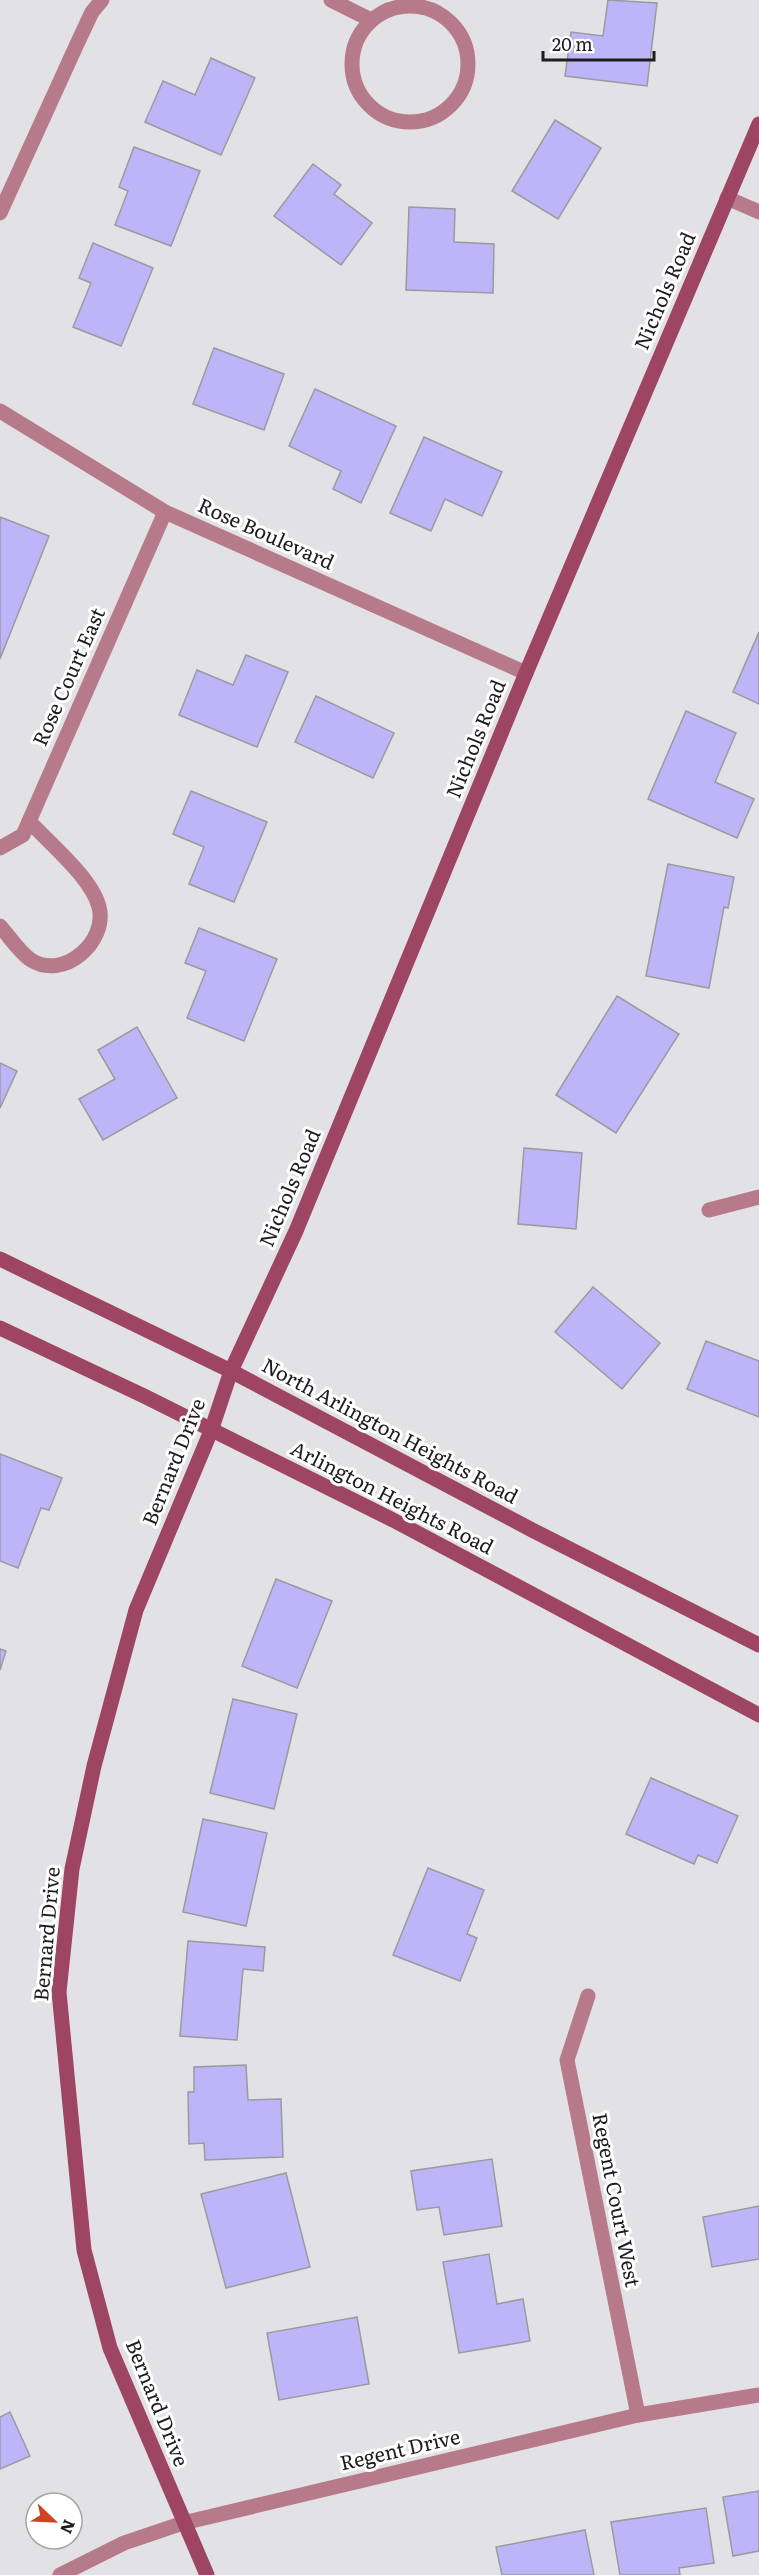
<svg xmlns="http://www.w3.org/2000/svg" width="759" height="2575" font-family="Literata,serif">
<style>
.building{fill:#bdb5f8;stroke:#9a9a9f;stroke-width:1.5}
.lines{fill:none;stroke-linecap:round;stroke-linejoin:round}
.lane{stroke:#b77a8b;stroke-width:15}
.street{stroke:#b77a8b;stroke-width:15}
.secondary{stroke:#9d4562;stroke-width:15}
.labels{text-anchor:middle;stroke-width:6;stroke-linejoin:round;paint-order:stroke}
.street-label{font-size:20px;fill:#1d1c1e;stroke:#fff}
</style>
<rect width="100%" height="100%" fill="#e1e1e6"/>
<!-- building -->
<g class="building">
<path d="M608,0l49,3 -10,83 -82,-10 6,-44 32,4z"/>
<path d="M211,58l44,20 -34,77 -76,-33 18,-41 32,14z"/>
<path d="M555,120l46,28 -43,71 -46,-28z"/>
<path d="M134,147l66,24 -29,75 -56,-21 13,-34 -9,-4z"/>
<path d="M313,164l28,21 -7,9 38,29 -31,42 -67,-49z"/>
<path d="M409,207l46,2 -1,33 40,2 -1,49 -87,-3z"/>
<path d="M93,243l60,25 -32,78 -48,-19 18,-44 -12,-5z"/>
<path d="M214,348l70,26 -20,56 -71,-26z"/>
<path d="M315,389l81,37 -35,77 -28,-14 8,-18 -52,-25z"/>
<path d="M424,437l78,35 -20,44 -37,-17 -14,32 -41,-18z"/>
<path d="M0,517l49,19 -49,123z"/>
<path d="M759,632v72l-26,-12z"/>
<path d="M246,655l42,17 -31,75 -78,-32 18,-45 36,15z"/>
<path d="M316,696l78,37 -21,45 -78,-36z"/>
<path d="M686,711l50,22 -21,49 39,17 -17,39 -89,-39z"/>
<path d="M191,791l76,31 -33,80 -45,-18 15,-37 -31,-13z"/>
<path d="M668,864l66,13 -6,31 -4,-1 -15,81 -63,-12z"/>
<path d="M199,928l78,31 -33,82 -57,-23 19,-47 -21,-8z"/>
<path d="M617,996l62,38 -63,99 -60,-38z"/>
<path d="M137,1027l40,71 -74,42 -24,-41 36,-20 -17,-29z"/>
<path d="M0,1063l17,8 -17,37z"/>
<path d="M524,1148l58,5 -6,76 -58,-5z"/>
<path d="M593,1287l67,56 -38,46 -67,-57z"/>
<path d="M706,1341l53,20v56l-72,-28z"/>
<path d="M0,1454l62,24 -13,32 -8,-2 -23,60 -18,-7z"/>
<path d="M276,1579l56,22 -35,87 -55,-22z"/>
<path d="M0,1649l6,2 -6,19z"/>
<path d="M233,1699l64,15 -23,95 -64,-16z"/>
<path d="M651,1778l87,38 -21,47 -19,-8 -4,9 -68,-30z"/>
<path d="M203,1819l64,14 -21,93 -63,-14z"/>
<path d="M428,1868l56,22 -17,44 10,4 -17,43 -67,-26z"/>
<path d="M188,1941l77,6 -2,24 -20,-2 -6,71 -57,-4z"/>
<path d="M246,2065l2,35 33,-1 2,58 -78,3 -1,-17 -15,1 -1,-52h6v-25z"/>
<path d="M492,2159l10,67 -58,9 -5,-28 -22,3 -6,-39z"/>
<path d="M286,2173l24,94 -84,21 -25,-94z"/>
<path d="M759,2206v53l-47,8 -9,-50z"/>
<path d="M489,2254l8,50 26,-5 7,42 -71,12 -16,-91z"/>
<path d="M357,2317l12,67 -90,16 -12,-67z"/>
<path d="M10,2412l20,44 -30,13v-52z"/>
<path d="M759,2491v60l-26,5 -10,-59z"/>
<path d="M706,2508l8,55 -35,5 1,7h-60l-9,-53z"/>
<path d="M585,2530l9,45h-92l-6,-28z"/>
</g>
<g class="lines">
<!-- lane -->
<g class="lane">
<path d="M0,926c9,10 20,27 31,34 33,21 77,-19 68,-53 -7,-29 -50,-64 -70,-86"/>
<path d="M709,1210l50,-13"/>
</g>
<!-- street -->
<g class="street">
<path d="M331,0l40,20"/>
<circle cx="410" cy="64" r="58"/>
<path d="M727,198l32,14"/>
<path d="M0,213l77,-169 15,-32 10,-12"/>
<path d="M0,411l165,101 361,161"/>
<path d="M0,848l23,-13 142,-323"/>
<path d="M588,1996l-21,64 71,355"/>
<path d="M60,2575l64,-32 59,-20 455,-108 121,-20"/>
</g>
<!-- secondary -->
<g class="secondary">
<path d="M0,1259l231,112 303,160 225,114"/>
<path d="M0,1328l144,68 249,124 366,195"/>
<path d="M207,2575l-97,-227 -26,-98 -25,-258 13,-123 22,-103 42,-156 75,-179 20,-60 65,-140 230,-558 233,-549"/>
</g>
</g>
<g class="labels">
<!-- street labels -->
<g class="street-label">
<text transform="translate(665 291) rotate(-67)" y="7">Nichols Road</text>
<text transform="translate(266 534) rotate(24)" y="7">Rose Boulevard</text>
<text transform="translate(69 677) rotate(-66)" y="7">Rose Court East</text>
<text transform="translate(476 739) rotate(-68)" y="7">Nichols Road</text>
<text transform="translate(290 1188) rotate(-67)" y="7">Nichols Road</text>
<text transform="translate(390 1431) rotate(28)" y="7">North Arlington Heights Road</text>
<text transform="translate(174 1462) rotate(-68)" y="7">Bernard Drive</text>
<text transform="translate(392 1498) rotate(27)" y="7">Arlington Heights Road</text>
<text transform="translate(47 1934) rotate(-85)" y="7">Bernard Drive</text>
<text transform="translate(616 2200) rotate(79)" y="7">Regent Court West</text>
<text transform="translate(157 2403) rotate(68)" y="7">Bernard Drive</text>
<text transform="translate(400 2450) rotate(-13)" y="7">Regent Drive</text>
</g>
</g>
<!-- north arrow -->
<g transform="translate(54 2521) rotate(113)"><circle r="28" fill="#ffffff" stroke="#a5a4a5" stroke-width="1.5"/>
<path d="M0-4.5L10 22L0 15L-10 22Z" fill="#cd4324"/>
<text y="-9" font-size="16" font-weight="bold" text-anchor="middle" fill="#1d1c1e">N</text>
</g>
<!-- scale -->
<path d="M543 51v9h111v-9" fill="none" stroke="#1d1c1e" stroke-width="3"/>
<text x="552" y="51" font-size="18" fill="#1d1c1e" stroke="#ffffff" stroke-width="4.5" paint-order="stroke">20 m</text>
</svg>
